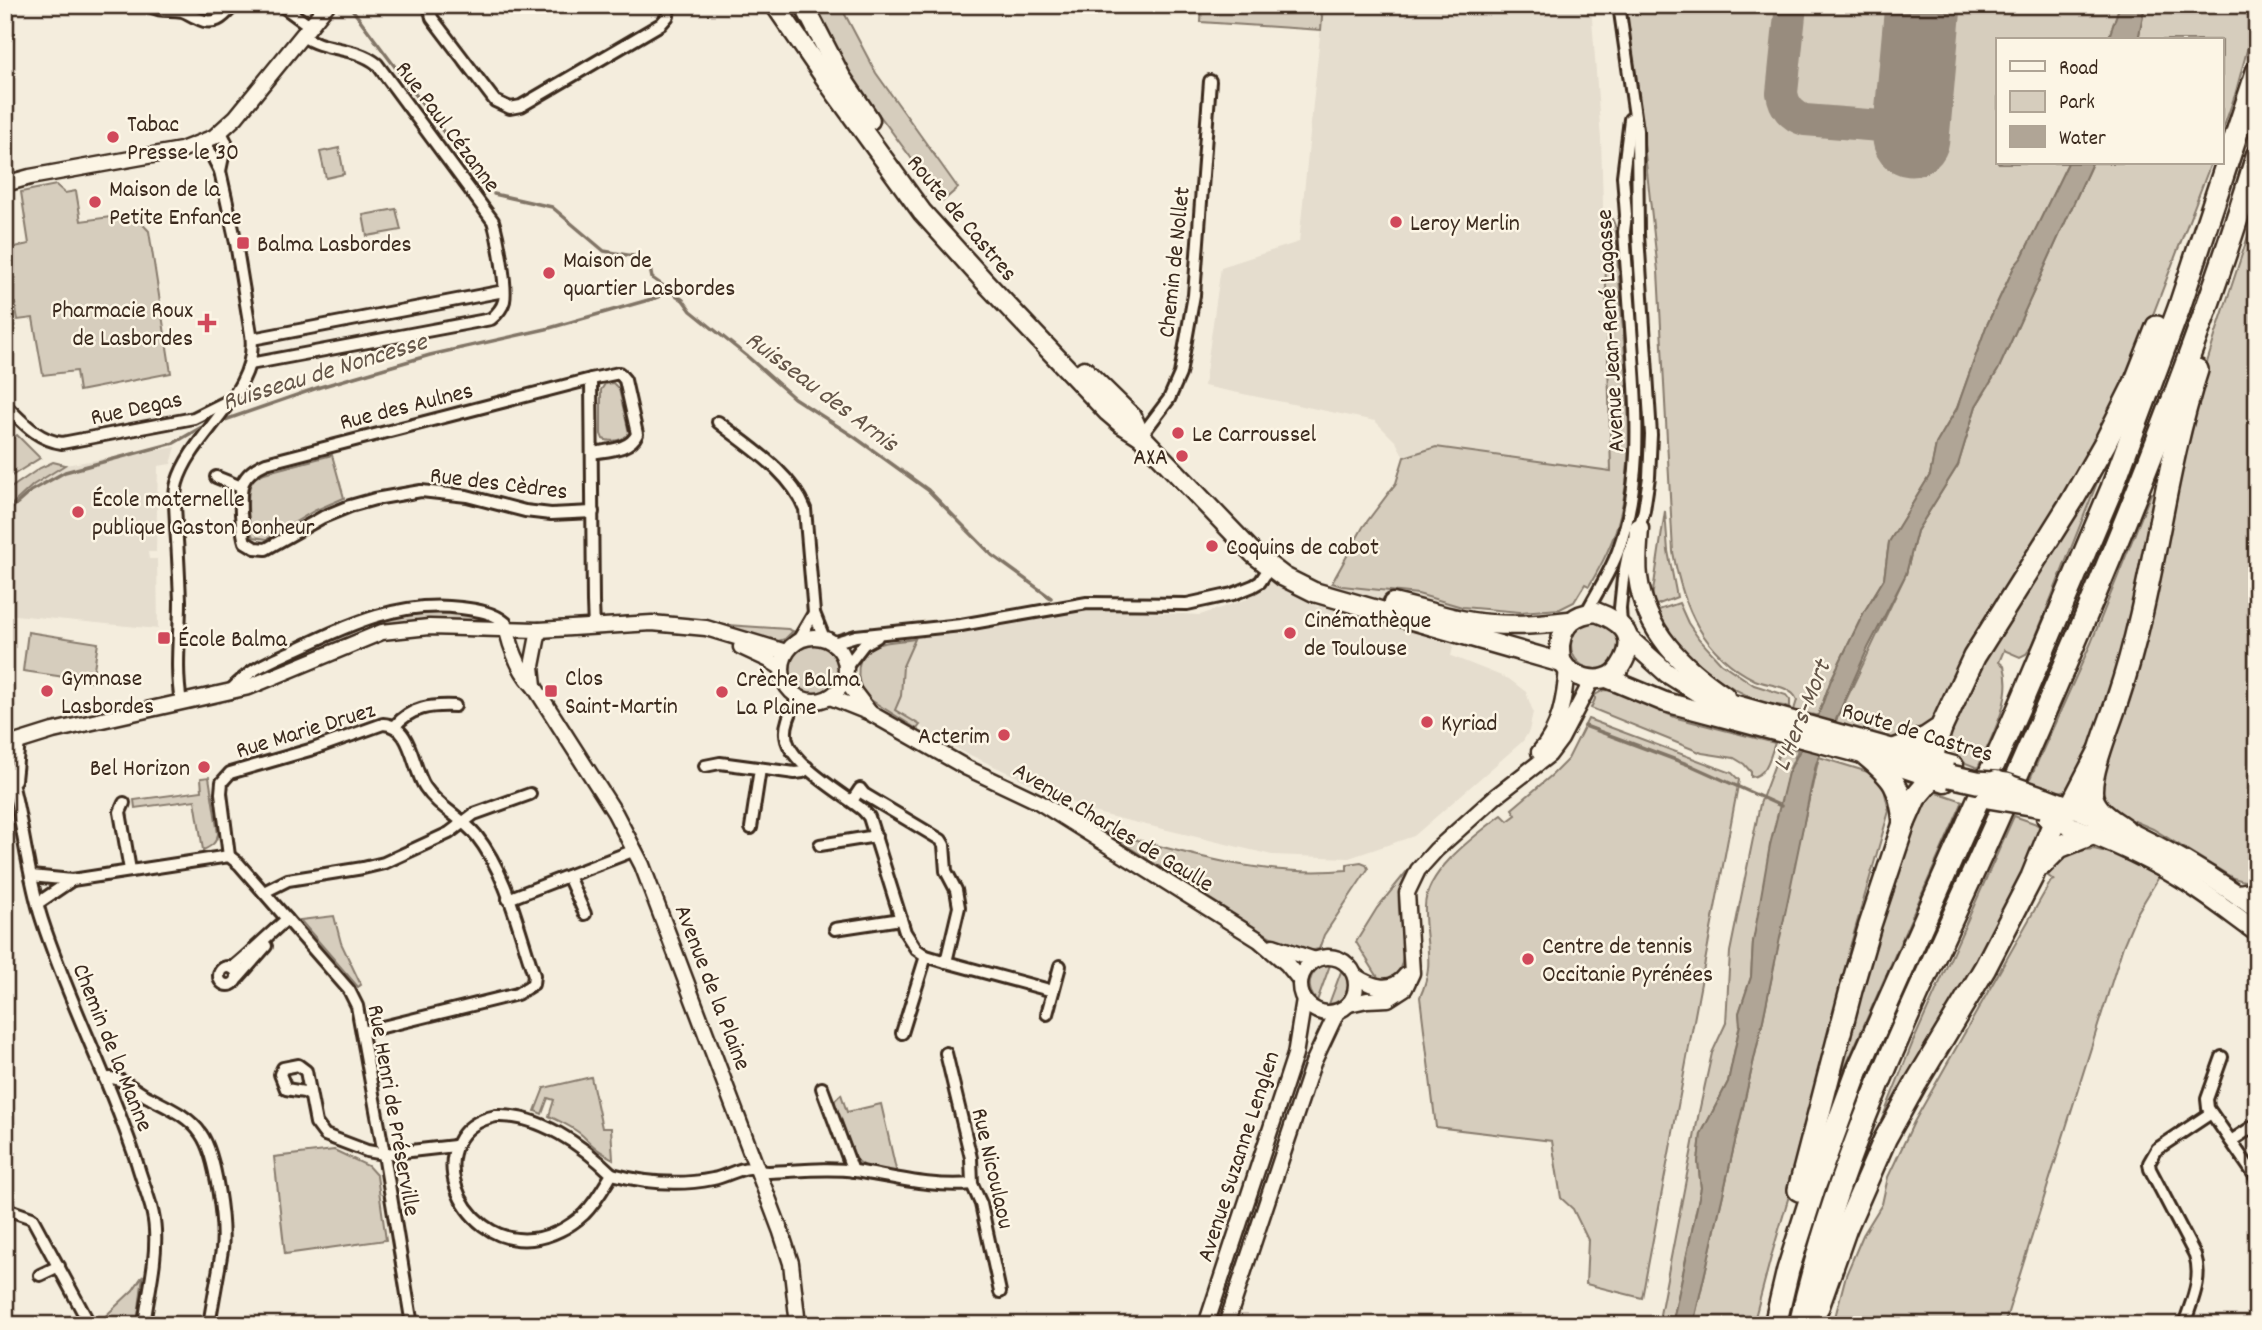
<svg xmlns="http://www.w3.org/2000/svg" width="2262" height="1330" font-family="Dekko,sans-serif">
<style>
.built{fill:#e5ddce}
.green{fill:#d6cdbd;stroke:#887c6e;stroke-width:2}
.water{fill:#b0a596;stroke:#817466;stroke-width:2}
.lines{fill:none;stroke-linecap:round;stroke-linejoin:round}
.stream{stroke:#817466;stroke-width:3.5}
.taxiway{stroke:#988c7e;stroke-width:32}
.runway{stroke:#988c7e;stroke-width:77}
.minor-casing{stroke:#3b2a1e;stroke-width:16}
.tertiary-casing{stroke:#3b2a1e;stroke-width:19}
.primary-casing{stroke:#3b2a1e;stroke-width:23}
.motorway-casing{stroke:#3b2a1e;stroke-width:26}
.minor{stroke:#fcf5e5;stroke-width:10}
.tertiary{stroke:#fcf5e5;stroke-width:14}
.primary{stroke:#fcf5e5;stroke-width:18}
.motorway{stroke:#fcf5e5;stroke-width:21}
.primary-bridge-casing{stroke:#3b2a1e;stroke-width:23;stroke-linecap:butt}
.motorway-bridge-casing{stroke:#3b2a1e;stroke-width:26;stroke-linecap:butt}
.primary-bridge{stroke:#fcf5e5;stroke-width:18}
.motorway-bridge{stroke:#fcf5e5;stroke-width:21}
.poi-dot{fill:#d1495b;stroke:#fcf5e5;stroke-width:2.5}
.labels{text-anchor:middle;stroke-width:5;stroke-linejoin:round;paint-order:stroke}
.poi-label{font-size:24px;fill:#3b2a1e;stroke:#fcf5e5;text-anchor:start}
.street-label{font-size:24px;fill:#3b2a1e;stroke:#fcf5e5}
.water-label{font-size:26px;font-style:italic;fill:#645548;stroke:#fcf5e5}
</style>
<rect width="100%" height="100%" fill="#f4eddd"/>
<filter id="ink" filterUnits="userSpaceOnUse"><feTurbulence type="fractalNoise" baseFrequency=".0143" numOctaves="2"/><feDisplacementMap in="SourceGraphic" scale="14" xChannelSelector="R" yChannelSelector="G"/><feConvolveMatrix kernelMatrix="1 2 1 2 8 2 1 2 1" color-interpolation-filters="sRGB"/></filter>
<g filter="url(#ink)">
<!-- built -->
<g class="built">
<path d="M1323,5h268l10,134 10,333 -175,-25 -32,10 -8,-15 -21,-21 -171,-35 17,-119 78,-25z"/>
<path d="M176,447l-5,17 -13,2 -2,86h-8l1,7h8l1,70 -153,-15v-103l28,-26 32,-20z"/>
<path d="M1268,577l50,30 14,-24 10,3 76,8 44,13 -11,49 58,23 17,13 7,20 -4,19 -6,10 -109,95 -65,22 -77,-3 -180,-43 -156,-73 -16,-14 -25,-15 6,-14 2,-30 13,-31 143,-28 141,8 47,-16z"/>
</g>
<!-- green -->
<g class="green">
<path d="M813,5h27l36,68 82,115 -15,13 -91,-123 -28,-57z"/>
<path d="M1202,5h121l-2,25 -120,-8z"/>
<path d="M1625,5h158l-8,96c6,15 13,21 28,28l131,13 13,-137h173l-12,35h-110v123h70l-46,94 -8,10 -28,60 -29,81 -21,36 -6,31 -41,67 -5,37 -20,33 -33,68 -13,36 -24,-6 3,-10c-6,-15 -28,-14 -42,-20 -53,-26 -72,-74 -82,-128l-15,-281 -16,-144 -3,-1v-31z"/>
<path d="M1798,5h99l-8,91 -13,18c-14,5 -29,2 -43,1 -10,-1 -24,0 -32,-4 -19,-11 -5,-86 -3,-106z"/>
<path d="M2145,5h112v8l-22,82 -13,37v-92h-84z"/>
<path d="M339,148l5,26 -18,4 -6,-26z"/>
<path d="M2092,163h119l-80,209 -15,33 -178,310c-4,6 -8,14 -13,17 -27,17 -63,-1 -90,-9l71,-149 11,-43 41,-66 18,-59 22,-36z"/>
<path d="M56,185l9,8 11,-2 5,30 52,-7 16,17 22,142 -92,18 -3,-20 -33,4 -10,-57 -15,2 -3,-17 -10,1v-55l24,-5 -8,-52z"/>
<path d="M396,209l5,21 -34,6 -4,-21z"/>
<path d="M2257,209v670l-13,2 -11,-3 -80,-49 -42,-18 -4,-4 -7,-18 80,-338 36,-118z"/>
<path d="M1604,213c8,2 10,9 12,17 2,38 5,75 8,112 4,59 11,123 -6,181 -6,22 -17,43 -29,63l-4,-2 -11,18 -14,7 -40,3 -58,-5 -44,-13 -76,-8 -10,-3 31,-56 33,-44 8,-26 32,-10 175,24z"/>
<path d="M613,383l6,6 10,44c-5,7 -18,10 -26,6l-2,-5v-44l4,-6z"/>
<path d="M17,435l23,23 -35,22v-36z"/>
<path d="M332,455l12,43 -30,13 -47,28 -14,-2c-5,-9 -7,-43 -2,-53 2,-6 7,-8 13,-11z"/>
<path d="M53,462l12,3 -32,20 -28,26v-19l35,-24z"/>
<path d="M2099,472l2,1 -69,173 -6,8 -6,3 -16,-7 -5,12 5,4c10,33 -13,71 -26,102l-30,-12 -3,-7 1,-8 33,-73z"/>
<path d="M2151,493l7,1 -29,149 -22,65 -35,79c-14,10 -29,1 -44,-4l63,-140z"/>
<path d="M1665,511l3,40 9,46 -23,9 -2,-8z"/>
<path d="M1679,603l9,20 11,16 22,24 33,22 32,10 4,5v7l-30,-5 -24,-12 -53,-34 -30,-44z"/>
<path d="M432,611l37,1 23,5v4l-2,3c-36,-4 -72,-7 -107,2 -47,11 -88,40 -135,55l1,-6c33,-9 62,-27 93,-42 28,-14 59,-20 90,-22z"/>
<circle cx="1595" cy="645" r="24"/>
<path d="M712,624l76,5 5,2 -8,8 -10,3z"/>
<path d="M28,632l70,11 -6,38 -69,-10z"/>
<path d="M915,639l-12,27 -2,30 -6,14 25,15 -3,4 -51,-32c-11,-17 -12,-43 10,-52 11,-4 26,-4 39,-6z"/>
<circle cx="814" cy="669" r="26"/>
<path d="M1604,690l11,1 62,27 98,25c-5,13 -8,33 -24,34v-5l-7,-8 -10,-6 -32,-5 -111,-45 4,-9v-4z"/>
<path d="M1588,719l144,54 7,7 -97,518 -56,-14 2,-44 -15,-31 -12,-11 -9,-57 -116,-14 -16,-130c16,-35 4,-54 5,-90 0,-36 51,-72 77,-92l6,6 8,-6 -4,-6 40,-34 16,-16z"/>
<path d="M1782,745l16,5 -10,23 -35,169 -2,35 -12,36 1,11 -12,58 -27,52 -3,28 3,26 -29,137h-14l41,-213 13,-59 14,-30 4,-71 30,-148z"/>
<path d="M1819,757l49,15 15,12 6,27 -41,143 3,2 -41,168 -39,133 -18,68h-60l70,-305 33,-164z"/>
<path d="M209,777l9,57c-2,9 -6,12 -15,16l-8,-50 -60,8 -1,-8 68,-9 -1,-13z"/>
<path d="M1936,792l27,9 -125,283 -4,-1 17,-64 67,-211 13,-15z"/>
<path d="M2014,816l20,7 10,6 -27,61 -152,271 48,-119z"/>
<path d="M1102,830c80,23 161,48 245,40v-6l14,-2 5,2 2,5 -44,66 -5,14c-20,6 -43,-9 -60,-19z"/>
<path d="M2094,849l20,5 45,23 -23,38 -13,31 -119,379h-171l13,-50 17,-40 19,-31 6,-27 26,-55 137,-241 3,-1 -6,-4c10,-20 25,-25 46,-27z"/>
<path d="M1412,865c-5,9 -12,19 -13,30 -3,27 13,57 -3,81l-15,6 -25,-40 21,-34z"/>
<path d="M334,916l7,27 20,42 -3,2 -58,-67z"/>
<path d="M1324,965h6l-13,36c-12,-13 -9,-29 7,-36z"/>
<path d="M1342,969c12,15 6,32 -13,35z"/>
<path d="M591,1077l11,51h9l2,31c-14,-8 -17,-10 -28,-21 -9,-10 -24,-16 -36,-22l5,-16 -6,-2 -6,16 -7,-3 9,-23z"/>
<path d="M841,1094l6,18 34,-8 16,70 -29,-6 -10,-7 -4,-6 -20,-50 1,-5z"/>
<path d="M334,1150l34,16 9,10 9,64 -101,14 -11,-97z"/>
<path d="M143,1275l-6,50h-41l37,-35z"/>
</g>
<!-- water -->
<g class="water">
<path d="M2120,5h25l-7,35h-30z"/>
<path d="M2068,163h24l-94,207 -22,36 -18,59 -41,66 -11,43 -38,74 -52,116 -53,256 -70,305h-21l29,-137 -3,-26 3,-28 27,-52 12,-57 -1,-12 12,-36 2,-35 17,-97 18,-72 30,-57 13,-36 33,-68 20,-33 5,-37 41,-67 6,-31 21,-36 29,-81 28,-60 8,-10z"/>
</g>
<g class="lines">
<!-- stream -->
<g class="stream">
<path d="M349,5l137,184"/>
<path d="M494,194l58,13 52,44 35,6 11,11 2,10 31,22 8,11 57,46 46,41 59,38 75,54 64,65 59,43"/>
<path d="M219,422l101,-35 110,-32 116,-26 113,-32 6,-9"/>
<path d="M5,514l26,-23 34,-19 109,-29 26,-15 9,-3"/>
<path d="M1585,726l107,40 89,40"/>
</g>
<!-- taxiway -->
<path class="taxiway" d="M1791,5l-9,88c2,14 10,23 23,27l88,7 12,-8 9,-16"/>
<!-- runway -->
<path class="runway" d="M1911,138l12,-133"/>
<!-- minor casing -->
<g class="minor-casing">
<g id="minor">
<path d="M149,5c11,8 21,3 33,6 5,1 9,5 15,7 17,9 26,0 37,-13"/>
<path d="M281,5l30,22"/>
<path d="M429,5l3,13 63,83 15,7 11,-2 140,-82 7,-8 1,-11"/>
<path d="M1619,5l18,125 1,105 13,200 -2,42 -5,33 -5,18 -11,26 -5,25 -3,29 1,17"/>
<path d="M220,171l6,-29 -5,-10"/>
<path d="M252,339l252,-48"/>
<path d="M250,364l241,-45c6,-5 11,-10 13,-18 3,-14 -6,-65 -11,-80l-116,-157c-23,-18 -54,-13 -74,-28"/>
<path d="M591,379l-325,84c-27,12 -26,24 -25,51 1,10 1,19 4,28l10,6 11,1 57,-32 27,-11 25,-7 46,-8 46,5 58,15 26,3 42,-2"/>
<path d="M5,405c17,16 32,35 57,38l132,-25 34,-17"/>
<path d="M718,422c31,25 72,49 87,87l9,104 10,25"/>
<path d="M1141,436l28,-37 11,-25 14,-79 16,-214"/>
<path d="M592,453c16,-3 38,-3 45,-19l-12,-54 -6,-7 -28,6 2,223 1,26"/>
<path d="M216,477l25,10"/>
<path d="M1586,613c11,-21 24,-40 32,-62 23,-65 20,-129 15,-196 -3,-41 -6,-82 -9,-123l2,-17 -3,-39 7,-57"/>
<path d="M797,642l17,-29"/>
<path d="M833,643l23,-7 105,-11 126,-22 100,1 46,-10 20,-8 7,-4 10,-15"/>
<path d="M847,666l17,-22 13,-7"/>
<path d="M230,691c22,-24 39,-29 67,-42 53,-25 104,-49 164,-41 16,2 32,4 45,15l1,8"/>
<path d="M798,697c-5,12 -13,24 -12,37 0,28 56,59 77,76l6,7 36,115 11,17 10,7 20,6 107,29"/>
<path d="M181,702c-6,-34 -1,-67 -1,-101 -1,-25 -2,-50 -4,-75 0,-14 -3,-29 1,-43 15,-51 83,-91 74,-149l-15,-91 -16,-72 -15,-29"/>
<path d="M395,726c16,-19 36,-21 60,-20"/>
<path d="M5,760c18,52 20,108 37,160 27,83 68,160 95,243 6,22 17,44 18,67 2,31 -7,64 -11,95"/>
<path d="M705,766l15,-3 75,10 8,-1 4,-5"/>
<path d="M15,780l4,-39"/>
<path d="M852,801l8,-12 4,5 77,46 3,5 2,26 10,19 3,17 -13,55"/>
<path d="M124,803l-4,9 10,58"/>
<path d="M751,828l9,-59"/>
<path d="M820,845l56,-9"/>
<path d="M229,856l-8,-63 1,-11 8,-9 83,-24 70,-25c29,1 29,44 42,63 13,20 36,30 51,48 31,39 42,93 58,140l-1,9 -16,10 -155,38"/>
<path d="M31,876l41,4 157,-24 10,8 110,126 8,16 27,148 28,171"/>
<path d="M568,876l17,38"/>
<path d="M264,892l24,-12 75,-12 21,-5 65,-30 25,-19 56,-20"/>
<path d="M508,899l127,-49"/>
<path d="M38,903l34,-23"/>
<path d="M835,929l66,-10"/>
<circle cx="228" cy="976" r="9"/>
<path d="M232,968c19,-15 36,-33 55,-49"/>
<path d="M238,978l28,-32"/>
<path d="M1047,1014l13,-48"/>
<path d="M902,1033l24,-77"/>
<path d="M946,1053l25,105 1,26 9,20 19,88"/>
<path d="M2222,1057l-15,42 1,9 49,71"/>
<path d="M105,1079c14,-5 30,12 43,18 19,10 41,19 53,37 15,21 24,89 21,116 -4,25 -9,50 -13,75"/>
<path d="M822,1088l31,83"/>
<path d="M311,1096l-7,-4 -18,-3 -6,-15 3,-6 15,-3 8,6 10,52 9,12 42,16 17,3 71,-8"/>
<path d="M496,1116c43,-2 86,29 116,58 -8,13 -16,28 -28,40 -14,13 -33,23 -52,25 -76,8 -115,-107 -36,-123z"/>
<path d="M2231,1141l26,-17"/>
<path d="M612,1174c33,9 67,12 101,5 12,-2 24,-10 36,-11 6,-1 13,5 20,4 28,-1 58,-5 86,-1 38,6 78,17 117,13"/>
<path d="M12,1211l20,7 58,107"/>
<path d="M40,1275l19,-9"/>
<path d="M2184,1325c7,-23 19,-45 11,-70l-45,-86 -1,-6 8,-14 54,-36"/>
</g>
</g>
<!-- tertiary casing -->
<g class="tertiary-casing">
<g id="tertiary">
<path d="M5,184l25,-7 151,-27 33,-13 22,-20 91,-112"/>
<path d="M507,631c5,20 12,40 27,55l81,127 27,52 139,367 10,31 7,62"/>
<circle cx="814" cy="669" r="32"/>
<path d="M741,647l28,13 13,8"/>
<path d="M845,680l25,33"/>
<path d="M534,686l-2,-20 7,-36"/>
<path d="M830,697l40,16 97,55 72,34 220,138 28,24 13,16"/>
<path d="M5,746l48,-15 196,-44 133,-55 47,-5 110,3 113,-7 54,5 80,24"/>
<path d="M1539,752c21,-22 26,-56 28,-85"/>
<path d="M2233,893l24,-4"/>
<path d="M1273,946l42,14"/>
<circle cx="1328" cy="985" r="28"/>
<path d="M1355,976c17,11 37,18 51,-1"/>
<path d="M1349,1004l18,-4 21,-1 17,-11 7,-15 -5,-80 11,-23 18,-20 60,-54 53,-41 12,-16 31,-59"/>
<path d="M1206,1325l89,-270 9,-56"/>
<path d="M1226,1325l87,-262 24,-51"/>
</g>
</g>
<!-- primary casing -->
<g class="primary-casing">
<g id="primary">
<path d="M775,5l57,83 90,124 64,71 122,129 14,12 19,12 113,118 30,23 30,15 248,71"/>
<path d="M804,5l37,72 29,43"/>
<path d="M1084,370l48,47 8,18"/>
<path d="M1639,528c-1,16 -3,33 -1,49 7,55 44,90 87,119"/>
<path d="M1393,603c27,6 53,15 79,19 32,5 65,3 97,-1"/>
<path d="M1596,612c22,8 42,21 28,48 -2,4 -5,9 -9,13 -15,12 -44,6 -53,-11 -2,-5 -2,-12 -2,-17 3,-22 15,-31 36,-33z"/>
<path d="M1628,638l39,35 37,23 250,70"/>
<path d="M1607,678l58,24 201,53 79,27"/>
<path d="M2045,797c76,27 148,64 212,112"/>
<path d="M2046,817c47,17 93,35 136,62 26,16 50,35 75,53"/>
</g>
</g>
<!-- motorway casing -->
<g class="motorway-casing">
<g id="motorway">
<path d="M1894,750l32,-12 15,-10 33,-71 98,-156 33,-58 30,-60 22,-56"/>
<path d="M1866,755c28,23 35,32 38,68"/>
<path d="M2125,830c-12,-9 -30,-18 -33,-34 -4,-22 19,-75 26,-98 36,-107 44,-221 79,-328"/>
<path d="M2042,864l17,-17 33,-13"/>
<path d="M1799,1190l52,-200 19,-65 34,-102 11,-25 17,-20 2,-28 7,-22"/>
<path d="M1818,1307l28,-79 39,-89 31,-56 69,-115 47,-91 23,-57 16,-14 28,-54"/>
<path d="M1775,1325l13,-55 26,-82 43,-116 164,-369 91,-215 67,-180 78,-236"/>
<path d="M1800,1325c38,-177 124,-341 197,-505 97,-217 190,-437 260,-664"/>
</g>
</g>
<!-- minor -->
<use href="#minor" class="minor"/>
<!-- tertiary -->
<use href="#tertiary" class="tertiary"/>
<!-- primary -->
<use href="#primary" class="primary"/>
<!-- motorway -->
<use href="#motorway" class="motorway"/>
<!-- primary-bridge casing -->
<g class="primary-bridge-casing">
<path id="primary-bridge" d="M1996,780l49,17"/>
</g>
<!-- motorway-bridge casing -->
<g class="motorway-bridge-casing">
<g id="motorway-bridge">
<path d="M1950,776l27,6 30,2"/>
<path d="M1988,797l54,9"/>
</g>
</g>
<!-- primary-bridge -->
<use href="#primary-bridge" class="primary-bridge"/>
<!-- motorway-bridge -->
<use href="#motorway-bridge" class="motorway-bridge"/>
</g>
</g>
<!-- markers -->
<g class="poi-dot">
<circle cx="113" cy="137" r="7"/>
<circle cx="95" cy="202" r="7"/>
<circle cx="1396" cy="222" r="7"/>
<rect x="236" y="236" width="14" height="14" rx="3.5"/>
<circle cx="549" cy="273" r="7"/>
<path d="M203.5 312.5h7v7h7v7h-7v7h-7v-7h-7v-7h7z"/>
<circle cx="1178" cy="433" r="7"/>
<circle cx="1182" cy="456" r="7"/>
<circle cx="78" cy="512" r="7"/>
<circle cx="1212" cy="546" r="7"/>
<circle cx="1290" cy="633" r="7"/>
<rect x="157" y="631" width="14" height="14" rx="3.5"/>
<circle cx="47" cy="691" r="7"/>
<rect x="544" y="684" width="14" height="14" rx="3.5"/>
<circle cx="722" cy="692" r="7"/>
<circle cx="1427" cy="722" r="7"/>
<circle cx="1004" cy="735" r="7"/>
<circle cx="204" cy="767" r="7"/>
<circle cx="1528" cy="959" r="7"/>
</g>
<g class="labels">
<!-- poi labels -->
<g class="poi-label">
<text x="127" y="131">Tabac<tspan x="127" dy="28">Presse le 30</tspan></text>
<text x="109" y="196">Maison de la<tspan x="109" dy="28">Petite Enfance</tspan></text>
<text x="1410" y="230">Leroy Merlin</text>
<text x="257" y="251">Balma Lasbordes</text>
<text x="563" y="267">Maison de<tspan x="563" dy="28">quartier Lasbordes</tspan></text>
<text x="193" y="317" text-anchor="end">Pharmacie Roux<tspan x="193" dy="28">de Lasbordes</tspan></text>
<text x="1192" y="441">Le Carroussel</text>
<text x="1168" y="464" text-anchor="end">AXA</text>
<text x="92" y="506">École maternelle<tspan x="92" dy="28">publique Gaston Bonheur</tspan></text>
<text x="1226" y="554">Coquins de cabot</text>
<text x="1304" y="627">Cinémathèque<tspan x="1304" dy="28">de Toulouse</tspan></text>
<text x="178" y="646">École Balma</text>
<text x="61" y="685">Gymnase<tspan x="61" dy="28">Lasbordes</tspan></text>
<text x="565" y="685">Clos<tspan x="565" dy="28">Saint-Martin</tspan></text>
<text x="736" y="686">Crèche Balma<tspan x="736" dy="28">La Plaine</tspan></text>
<text x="1441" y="730">Kyriad</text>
<text x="990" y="743" text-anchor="end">Acterim</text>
<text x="190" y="775" text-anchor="end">Bel Horizon</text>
<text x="1542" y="953">Centre de tennis<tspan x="1542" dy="28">Occitanie Pyrénées</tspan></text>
</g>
<!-- street labels -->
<g class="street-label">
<text transform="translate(449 126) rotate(53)" y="8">Rue Paul Cézanne</text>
<text transform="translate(963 217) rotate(50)" y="8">Route de Castres</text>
<text transform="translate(1173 262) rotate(-84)" y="8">Chemin de Nollet</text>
<text transform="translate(1609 331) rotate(-93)" y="8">Avenue Jean-René Lagasse</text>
<text transform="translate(406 405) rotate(-14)" y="8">Rue des Aulnes</text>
<text transform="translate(136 407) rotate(-12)" y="8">Rue Degas</text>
<text transform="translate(499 482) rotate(7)" y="8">Rue des Cèdres</text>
<text transform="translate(305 729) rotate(-17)" y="8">Rue Marie Druez</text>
<text transform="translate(1918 731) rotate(17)" y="8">Route de Castres</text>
<text transform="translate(1114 826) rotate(31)" y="8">Avenue Charles de Gaulle</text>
<text transform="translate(714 987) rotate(69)" y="8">Avenue de la Plaine</text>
<text transform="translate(114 1047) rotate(68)" y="8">Chemin de la Manne</text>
<text transform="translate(395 1110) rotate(80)" y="8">Rue Henri de Préserville</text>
<text transform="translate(1237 1156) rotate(-72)" y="8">Avenue Suzanne Lenglen</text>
<text transform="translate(994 1168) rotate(77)" y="8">Rue Nicoulaou</text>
</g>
<!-- water labels -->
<g class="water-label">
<text transform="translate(324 370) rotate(-17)" y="9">Ruisseau de Noncesse</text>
<text transform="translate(823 390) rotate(37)" y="9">Ruisseau des Arnis</text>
<text transform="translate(1800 715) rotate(-68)" y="9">L'Hers-Mort</text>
</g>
</g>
<!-- margin -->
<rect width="2262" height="1330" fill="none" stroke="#fcf5e5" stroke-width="28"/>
<rect x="14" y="14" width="2234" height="1302" fill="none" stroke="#3b2a1e" stroke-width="2.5" filter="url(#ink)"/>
<!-- legend -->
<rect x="1996" y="38" width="228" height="126" fill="#fcf5e5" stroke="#afa495" stroke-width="2"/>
<rect x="2010" y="61" width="35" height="10" fill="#fcf5e5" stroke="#afa495" stroke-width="2"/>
<text x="2059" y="74" font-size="21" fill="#3b2a1e">Road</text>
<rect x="2010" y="91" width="35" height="21" fill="#d6cdbd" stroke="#afa495" stroke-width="2"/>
<text x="2059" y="108" font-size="21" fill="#3b2a1e">Park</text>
<rect x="2010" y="126" width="35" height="21" fill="#b0a596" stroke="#afa495" stroke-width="2"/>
<text x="2059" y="144" font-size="21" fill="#3b2a1e">Water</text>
</svg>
